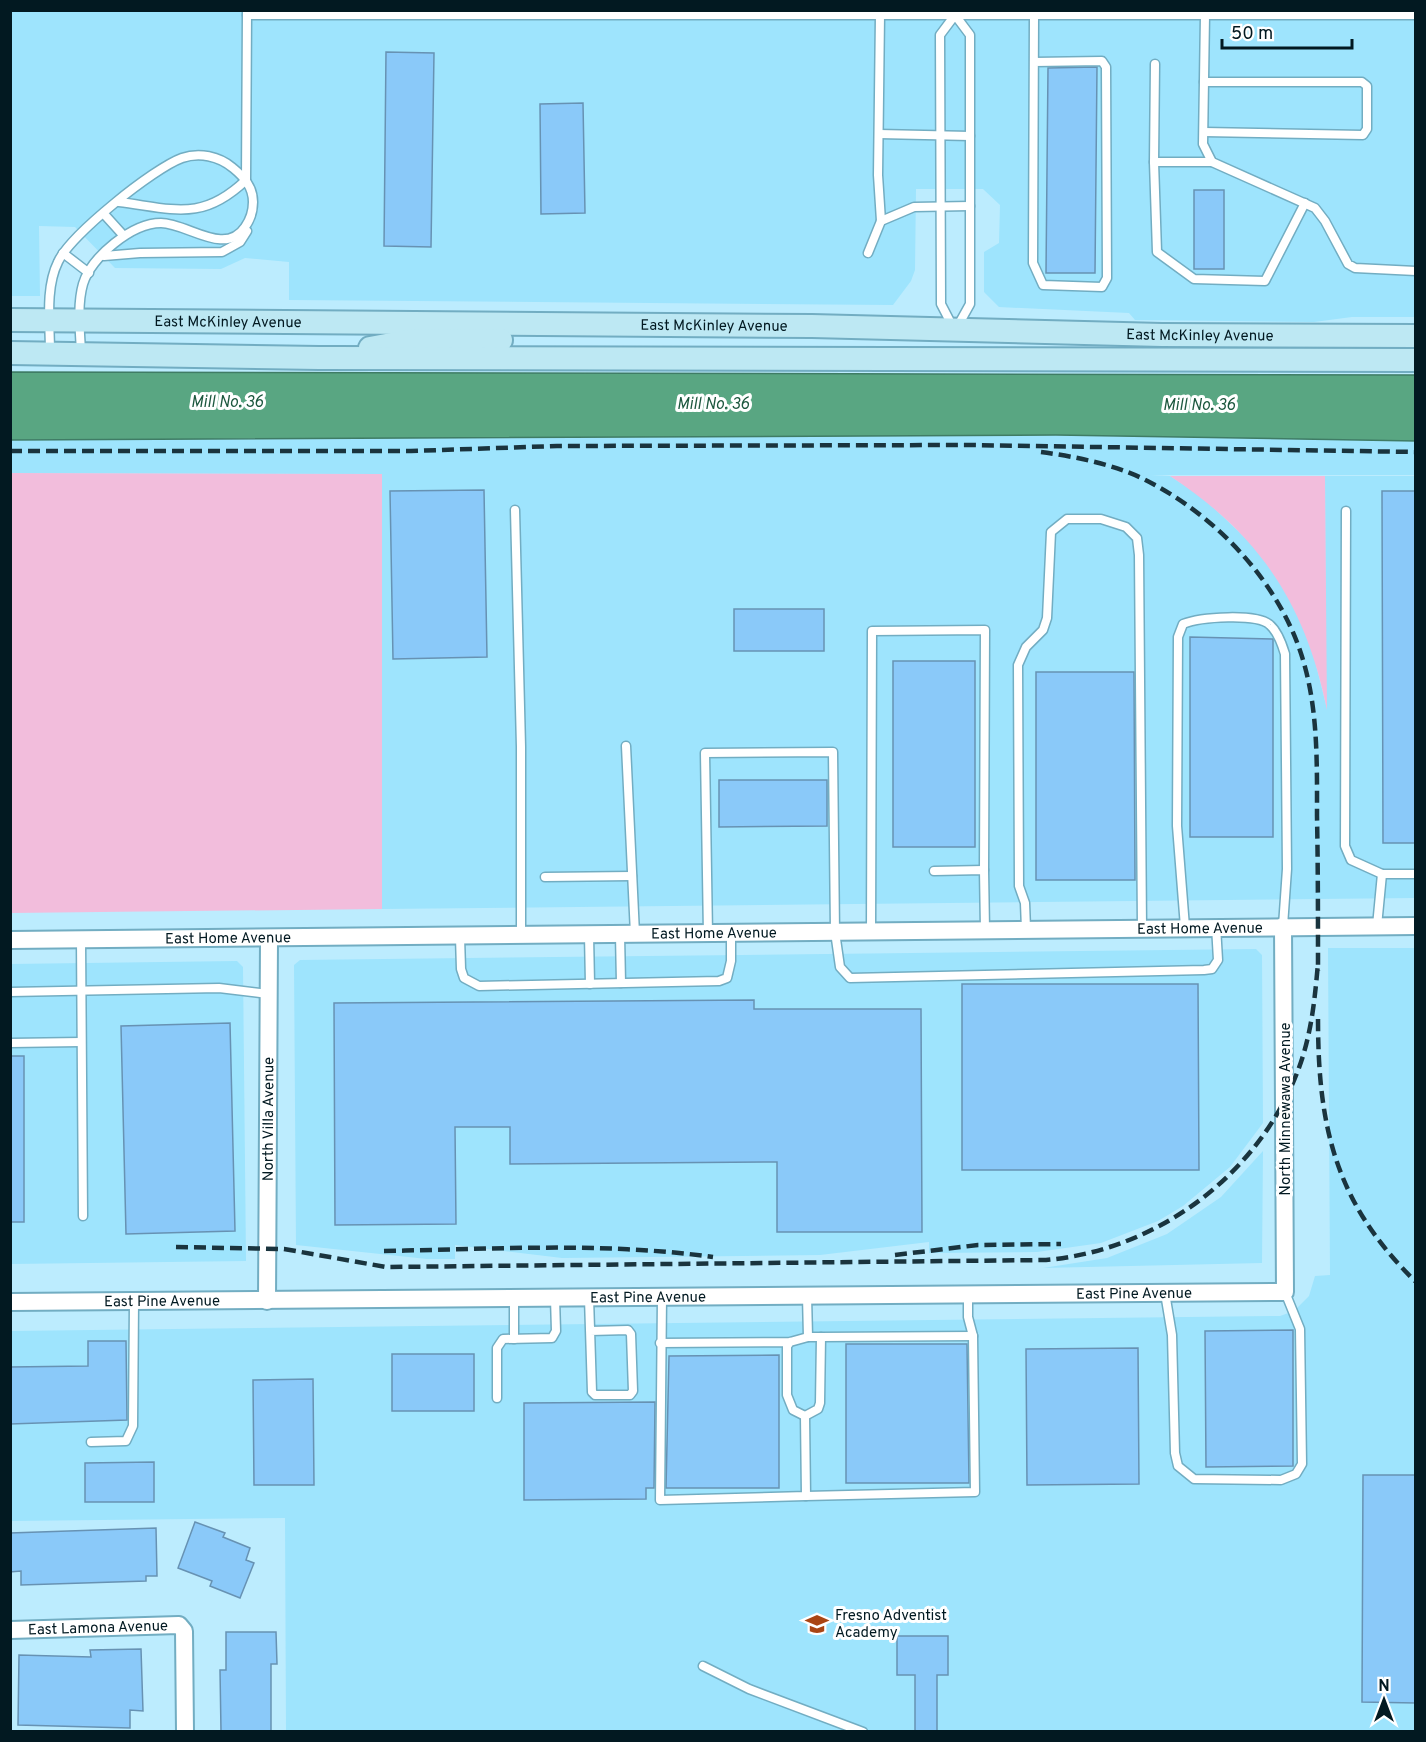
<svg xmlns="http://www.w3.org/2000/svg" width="1426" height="1742" font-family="Overpass,sans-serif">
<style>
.built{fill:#9ee4fd}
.green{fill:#f2bddc}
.water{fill:#59a682;stroke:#3f7c65;stroke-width:1.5}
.building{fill:#8ac9f9;stroke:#6792b3;stroke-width:1.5}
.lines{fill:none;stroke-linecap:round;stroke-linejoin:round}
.service-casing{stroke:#72adc2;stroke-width:11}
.minor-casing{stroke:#72adc2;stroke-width:20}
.secondary-casing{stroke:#72adc2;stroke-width:26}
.service{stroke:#fff;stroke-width:8}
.minor{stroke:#fff;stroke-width:16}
.secondary{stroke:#bde8f3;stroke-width:22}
.rail{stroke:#1a343e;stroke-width:4.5;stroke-dasharray:12 6;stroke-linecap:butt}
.labels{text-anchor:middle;stroke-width:6;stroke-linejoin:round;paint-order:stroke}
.street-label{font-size:15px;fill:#021921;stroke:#fff}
.poi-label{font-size:15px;fill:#021921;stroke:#fff;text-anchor:start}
.water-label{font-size:16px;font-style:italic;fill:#1d583f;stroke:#fff}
</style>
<rect width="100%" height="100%" fill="#bcecfe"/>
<!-- built -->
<g class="built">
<path d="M11,11h1404v306h-63l-38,5 -179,-2 -6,-7 -130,-6 -15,-15v-40l15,-9 1,-38 -17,-16h-67l-1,81 -4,11 -18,24 -604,-5v-38l-44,-4 -24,11 -106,-1 -40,-41 -36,-1 1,70h-29z"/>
<path d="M1056,435l359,6v34h-264l19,1 31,20 53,50 23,30 19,34 14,31 16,64 -1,-229h90v422l-1033,11v-435l-371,-1v-33z"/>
<path d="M1328,948h87v783h-1129l-1,-213 -274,3 -1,-190 1270,-15 14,-5 15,-15 6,-20 15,-1z"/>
<path d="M1256,949l6,6 1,168 -33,44 -47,39 -25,15 -57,22 -64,9 -108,1v-11l-109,13 -258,3 -107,-13v14h-28l-131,-14 -2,-280 6,-5z"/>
<path d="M237,961l6,6 3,294 -235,3 -1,-300z"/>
<path d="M1263,1151l-1,112 -219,5 64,-10 60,-24 54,-37z"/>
</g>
<!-- green -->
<g class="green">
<path d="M11,473l371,1v435l-371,4z"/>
<path d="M1170,476h155l2,234c-21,-105 -67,-175 -157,-234z"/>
</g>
<!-- water -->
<path class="water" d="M11,372l1404,3 1,66 -360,-6 -1045,5z"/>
<!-- building -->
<g class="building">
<path d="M386,52l48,1 -3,194 -47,-1z"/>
<path d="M1097,67l-2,206h-49l2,-205z"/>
<path d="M583,103l2,110 -44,1 -1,-110z"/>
<rect x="1194" y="190" width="30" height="79"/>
<path d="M484,490l3,167 -94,2 -3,-168z"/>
<path d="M1382,491h34v352h-33z"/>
<rect x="734" y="609" width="90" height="42"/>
<path d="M1190,637l83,2v198h-83z"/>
<rect x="893" y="661" width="82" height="186"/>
<path d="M1036,672h98l1,208h-99z"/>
<path d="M719,780h108v46l-108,1z"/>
<path d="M962,984h236l1,186h-237z"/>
<path d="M754,1000v9h167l1,223h-145v-70l-267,2v-37h-55l1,97 -121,1 -1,-222z"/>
<path d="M230,1023l5,208 -109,3 -5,-208z"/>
<rect x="10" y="1056" width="14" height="166"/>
<path d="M1293,1330v136l-87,1 -1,-136z"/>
<path d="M88,1341h38l1,79 -117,4v-57l78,-1z"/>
<path d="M846,1344h121l2,139h-123z"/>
<path d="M1138,1348l1,136 -112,1 -1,-136z"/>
<rect x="392" y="1354" width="82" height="57"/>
<path d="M779,1355v133h-113l3,-132z"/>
<path d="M313,1379l1,106h-60l-1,-105z"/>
<path d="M655,1402l-1,86h-8v11l-122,1v-97z"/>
<path d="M154,1462v40h-69v-39z"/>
<path d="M1363,1475h53v228l-54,-1z"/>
<path d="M195,1522l30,11 -2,4 27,11 -4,12 8,3 -14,35 -30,-12 2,-5 -34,-13z"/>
<path d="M156,1528l1,48h-11v5l-125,4v-14l-11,1v-39z"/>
<path d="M226,1632h50l1,32h-6v67h-50l-1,-61h6z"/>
<path d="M897,1636h51v39h-11v56h-22v-56h-18z"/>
<path d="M141,1649l2,62 -13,-1v18l-112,-3 1,-70 72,2 -1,-7z"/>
</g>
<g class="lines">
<!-- service casing -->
<g class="service-casing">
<g id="service">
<path d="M247,15h1169"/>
<path d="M955,15l15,20v269l-15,27 -14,-27 -1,-269z"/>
<path d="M1205,15l-2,129 9,18 103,46 10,13 23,43 7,4 61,3"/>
<path d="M1034,62l68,-1 4,6 1,211 -5,9 -59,-2 -10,-22 1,-248"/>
<path d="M1155,64l-1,98h58"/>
<path d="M1204,132l159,3 4,-6v-43l-5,-4h-158"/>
<path d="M879,134l91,2"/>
<path d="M1154,162l3,90 37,27 71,2 40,-78"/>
<path d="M119,202c55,7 83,20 127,-22l1,-168"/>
<path d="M104,214l19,21"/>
<path d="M881,221l33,-14 56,-1"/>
<path d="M63,253l26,20"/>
<path d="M868,253l13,-32 -3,-46 2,-160"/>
<path d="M104,256l36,-3 82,-1 18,-10 7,-11"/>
<path d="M50,352c0,-28 -5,-64 8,-90 12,-27 96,-94 124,-104 17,-6 37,-2 51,10 11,9 20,19 20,34 0,8 -3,18 -8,25 -20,30 -58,-4 -84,-4 -29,0 -70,34 -78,61 -6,21 -3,47 -2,68"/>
<path d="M515,510l6,237v189"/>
<path d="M1346,511l-1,335 6,14 31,14"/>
<path d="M626,746l9,188"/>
<path d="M934,871l50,-1 1,60"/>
<path d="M545,877l87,-1"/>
<path d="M1377,926l5,-52h34"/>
<path d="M1185,927l-8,-101 1,-189 5,-13c17,-7 74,-11 87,1 8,7 12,19 15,29l2,215 -4,57"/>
<path d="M1026,929l-1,-26 -6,-17 -1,-221 8,-18 17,-17 4,-12 4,-86 16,-13h34l25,8 11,11 2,17 3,373"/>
<path d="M871,931l1,-300 113,-1 -1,240"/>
<path d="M708,934l-3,-181 128,-1 2,180 5,35 10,11 354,-8 8,-1 6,-9 -2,-34"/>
<path d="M589,935l1,49"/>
<path d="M620,935l1,48"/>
<path d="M460,937l1,32 3,9 15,8 240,-5 8,-3 4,-17v-28"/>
<path d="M81,940l2,276"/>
<path d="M10,992l209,-4 49,6"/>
<path d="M10,1043l71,-1"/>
<path d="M1165,1293l7,42 3,118 3,13 16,13 87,1 15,-6 6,-10 -2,-135 -15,-37"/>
<path d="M807,1296l1,41"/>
<path d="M662,1297l-2,203 146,-4 -1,-80"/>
<path d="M589,1298l3,94 3,3h35l3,-4 -2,-57 -3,-4 -38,1"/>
<path d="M514,1299v40"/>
<path d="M821,1337l152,-1"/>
<path d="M660,1343l130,-1 18,-5h13l-1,66 -2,6 -13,7 -12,-6 -6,-15v-49l3,-4"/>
<path d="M497,1398v-50l6,-9 49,-1 4,-7 -1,-33"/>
<path d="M91,1442l35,-1 7,-15 1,-125"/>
<path d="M806,1496l169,-4 -2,-156 -5,-19v-22"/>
<path d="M703,1666l46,23 114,43"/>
</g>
</g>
<!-- minor casing -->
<g class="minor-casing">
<g id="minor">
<path id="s1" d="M10,940l1406,-14"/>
<path id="s2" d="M267,1301l2,-361"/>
<path id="s3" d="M10,1302l1275,-10 -2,-366"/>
<path id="s4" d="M10,1630l169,-5 5,6 1,101"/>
</g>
</g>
<!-- secondary casing -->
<g class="secondary-casing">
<g id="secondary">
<path id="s5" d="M10,320l802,6 350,9 254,1"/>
<path d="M370,348l38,-7 93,-1"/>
<path d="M10,353l309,5 1097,2"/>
</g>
</g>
<!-- service -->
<use href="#service" class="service"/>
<!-- minor -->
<use href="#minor" class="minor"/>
<!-- secondary -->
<use href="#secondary" class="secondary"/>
<!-- rail -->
<g class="rail">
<path d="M10,451h401l146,-5 413,-1 446,7"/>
<path d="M1041,452c38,5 81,14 114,33 68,37 130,105 150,182 13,48 12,99 12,149 1,52 1,104 1,155"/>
<path d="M1318,1019c0,109 18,185 98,263"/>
<path d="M176,1247l108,2 102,18 660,-7c114,-10 218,-89 255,-198 11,-33 14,-65 17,-99"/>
<path d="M384,1251c110,-2 220,-9 329,6"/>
<path d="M895,1255l83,-10 83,-1"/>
</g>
</g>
<!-- icons -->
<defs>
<g id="school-bare" transform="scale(1.8)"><path d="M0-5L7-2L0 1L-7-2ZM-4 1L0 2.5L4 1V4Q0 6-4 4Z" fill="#a94514" stroke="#fff" stroke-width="2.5" paint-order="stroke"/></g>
</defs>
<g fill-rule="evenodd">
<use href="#school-bare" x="817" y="1624"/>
</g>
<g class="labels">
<!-- street labels -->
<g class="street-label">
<text dy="5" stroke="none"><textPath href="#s5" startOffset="218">East McKinley Avenue</textPath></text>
<text dy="5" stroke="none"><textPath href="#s5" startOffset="704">East McKinley Avenue</textPath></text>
<text dy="5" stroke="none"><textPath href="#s5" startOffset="1190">East McKinley Avenue</textPath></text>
<text dy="5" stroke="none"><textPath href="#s1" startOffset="1190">East Home Avenue</textPath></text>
<text dy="5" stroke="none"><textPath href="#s1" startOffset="704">East Home Avenue</textPath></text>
<text dy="5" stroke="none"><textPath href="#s1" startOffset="218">East Home Avenue</textPath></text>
<text transform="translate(1285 1109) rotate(-90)" y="5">North Minnewawa Avenue</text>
<text dy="5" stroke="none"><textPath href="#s2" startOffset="182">North Villa Avenue</textPath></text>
<text dy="5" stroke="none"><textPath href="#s3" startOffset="1124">East Pine Avenue</textPath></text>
<text dy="5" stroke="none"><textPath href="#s3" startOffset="638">East Pine Avenue</textPath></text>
<text dy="5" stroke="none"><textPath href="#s3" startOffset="152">East Pine Avenue</textPath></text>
<text dy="5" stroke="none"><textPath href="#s4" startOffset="88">East Lamona Avenue</textPath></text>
</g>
<!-- poi labels -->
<g class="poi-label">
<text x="835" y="1620">Fresno Adventist<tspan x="835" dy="17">Academy</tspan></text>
</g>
<!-- water labels -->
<g class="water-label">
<text x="227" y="407">Mill No. 36</text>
<text x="713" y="409">Mill No. 36</text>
<text x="1199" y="410">Mill No. 36</text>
</g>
</g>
<!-- border -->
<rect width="1426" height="1742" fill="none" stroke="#021921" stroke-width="24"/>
<!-- north arrow -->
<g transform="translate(1384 1700)" stroke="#ffffff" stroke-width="4.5" paint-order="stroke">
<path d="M0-4.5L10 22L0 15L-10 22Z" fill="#021921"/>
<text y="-9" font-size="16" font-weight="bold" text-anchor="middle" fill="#021921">N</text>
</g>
<!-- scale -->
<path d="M1222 39v9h130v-9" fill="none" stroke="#021921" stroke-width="3"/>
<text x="1231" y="39" font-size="18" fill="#021921" stroke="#ffffff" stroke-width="4.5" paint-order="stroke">50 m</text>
</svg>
